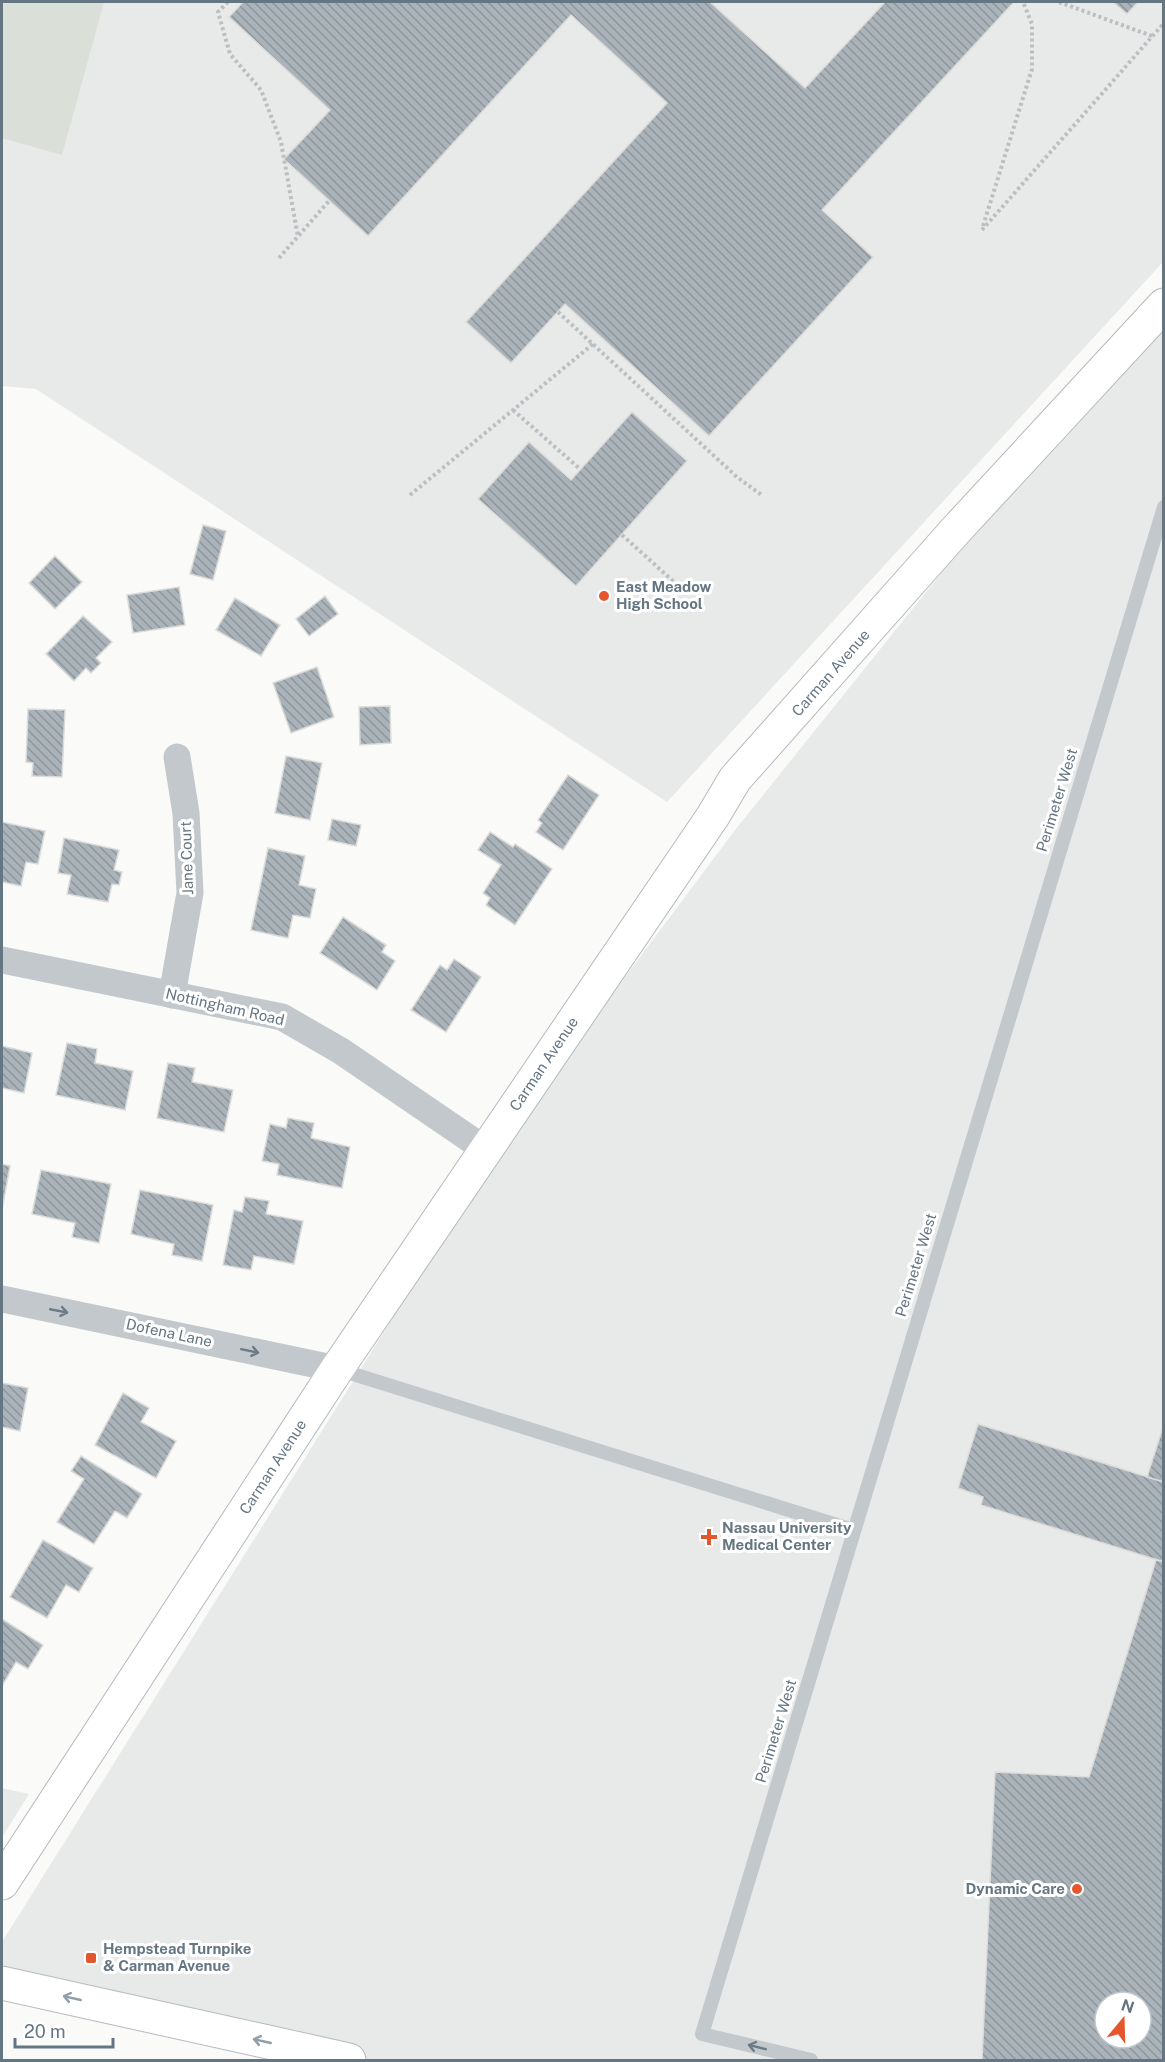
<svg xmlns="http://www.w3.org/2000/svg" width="1165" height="2062" font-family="'Public Sans',sans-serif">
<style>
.built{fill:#e8e9e9;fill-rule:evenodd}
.park{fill:#dadfd7}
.building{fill:url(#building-back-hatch);stroke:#dcdcda;stroke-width:1.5;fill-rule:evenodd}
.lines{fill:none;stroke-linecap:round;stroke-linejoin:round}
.secondary-casing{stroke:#b3babf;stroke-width:35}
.primary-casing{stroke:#b5babe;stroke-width:35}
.path{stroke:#bbbfc2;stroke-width:4;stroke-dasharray:3 3;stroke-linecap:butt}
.service{stroke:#c3c8cc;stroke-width:14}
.minor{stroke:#c3c8cc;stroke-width:27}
.secondary{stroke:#fff;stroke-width:33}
.primary{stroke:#fff;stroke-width:33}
.oneway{stroke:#6a7a87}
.oneway2{stroke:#939fa8}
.poi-dot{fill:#e4572e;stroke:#fff;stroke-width:2}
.labels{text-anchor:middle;stroke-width:6;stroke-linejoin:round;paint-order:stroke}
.poi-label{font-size:15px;font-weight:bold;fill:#657683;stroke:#fff;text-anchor:start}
.street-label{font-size:15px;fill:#657683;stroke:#fff}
</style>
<defs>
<pattern id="building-back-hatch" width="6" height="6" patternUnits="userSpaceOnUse" patternTransform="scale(1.5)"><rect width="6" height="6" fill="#aab3b9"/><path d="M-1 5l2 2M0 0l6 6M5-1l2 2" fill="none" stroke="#8e969c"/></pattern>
</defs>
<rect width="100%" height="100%" fill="#fafaf8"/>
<!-- built -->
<g class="built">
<path d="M2,2h1161v260l-496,540 -631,-413 -34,-3z"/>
<path d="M1163,297v1763h-881l-280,-88v-30l507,-810 226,-302zM1105,2002h36v36h-36z"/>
<path d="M2,1788l27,6 -27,43z"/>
</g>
<!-- park -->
<path class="park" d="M2,2h102l-42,153 -60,-17z"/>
<!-- building -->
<g class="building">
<path d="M243,2h467l95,86 80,-86h129l-192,208 51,47 -164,179 -144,-132 -54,59 -45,-41 201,-219 -96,-88 -203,221 -84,-77 46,-49 -101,-93z"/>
<path d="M1113,2h25l-11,12z"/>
<path d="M632,412l55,49 -111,125 -98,-87 51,-57 42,38z"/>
<path d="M203,525l23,6 -13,49 -23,-6z"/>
<path d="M55,556l27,26 -27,27 -26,-26z"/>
<path d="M179,587l6,38 -52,8 -6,-38z"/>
<path d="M325,596l13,18 -29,22 -13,-17z"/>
<path d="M235,598l45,27 -19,31 -45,-26z"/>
<path d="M83,616l29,26 -16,16 5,5 -10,10 -5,-5 -12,13 -28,-27z"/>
<path d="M317,667l17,50 -43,16 -18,-50z"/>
<path d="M390,706l1,37 -31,2 -1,-38z"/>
<path d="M28,709l37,1 -3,67 -30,-1 1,-13 -7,-1z"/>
<path d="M286,756l36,7 -12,57 -35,-7z"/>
<path d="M568,775l31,20 -36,55 -27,-18 6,-9 -4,-3z"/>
<path d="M332,819l29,6 -5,21 -28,-6z"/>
<path d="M2,822l43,9 -7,33 -12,-2 -5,24 -19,-4z"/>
<path d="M490,832l23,15 2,-3 37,25 -37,56 -29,-20 4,-7 -7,-5 18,-28 -23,-15z"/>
<path d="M64,838l55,12 -5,20 8,2 -3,13 -7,-1 -4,18 -41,-8 4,-19 -13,-2z"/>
<path d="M268,848l37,8 -6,29 17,4 -6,29 -17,-3 -5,23 -37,-8z"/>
<path d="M343,917l43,28 -4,7 13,9 -18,29 -57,-37z"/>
<path d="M454,959l27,18 -35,55 -35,-22 29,-45 7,5z"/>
<path d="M67,1043l30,6 -2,14 38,8 -8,39 -69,-15z"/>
<path d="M2,1046l30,7 -8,40 -22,-5z"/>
<path d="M168,1063l27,5 -3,14 41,8 -9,42 -67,-14z"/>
<path d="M288,1118l26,5 -3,15 39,9 -8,41 -65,-13 2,-11 -17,-3 8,-37 16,4z"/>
<path d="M2,1164l8,2 -8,44z"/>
<path d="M41,1170l70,14 -12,59 -27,-6 3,-14 -43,-9z"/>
<path d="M140,1190l73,15 -11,56 -30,-6 2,-11 -43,-10z"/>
<path d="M245,1197l24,4 -3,13 37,7 -9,43 -40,-8 -3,14 -28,-5 11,-55 8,2z"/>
<path d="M2,1383l26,5 -8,43 -18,-4z"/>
<path d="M123,1393l26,15 -8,14 35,19 -20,37 -61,-33z"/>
<path d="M978,1424l186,58v80l-183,-57 2,-8 -25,-9z"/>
<path d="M1164,1424v58l-17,-5z"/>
<path d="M81,1456l61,38 -15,24 -12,-7 -21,33 -37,-22 27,-43 -13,-8z"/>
<path d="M43,1540l50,28 -14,24 -13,-7 -19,33 -37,-21z"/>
<path d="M1156,1560l8,2v498h-182l13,-288 94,5zM1105,2002h36v36h-36z"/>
<path d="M2,1619l41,26 -15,24 -12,-7 -14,24z"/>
</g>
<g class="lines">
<!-- secondary casing -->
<g class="secondary-casing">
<path id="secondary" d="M2,1883l335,-514 376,-553 22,-37 221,-249 208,-225"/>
</g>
<!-- primary casing -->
<g class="primary-casing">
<path id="primary" d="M2,1983l347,77"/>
</g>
<!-- path -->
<g class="path">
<path d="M228,2l-10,10 12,42 31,36 20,52 17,95"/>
<path d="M1059,2l93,34"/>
<path d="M983,226l49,-157v-45l-9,-22"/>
<path d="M982,230l182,-207"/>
<path d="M279,258l50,-57"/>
<path d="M558,312l179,165 26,19"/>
<path d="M513,410l67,59"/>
<path d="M410,495l183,-151"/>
<path d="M622,535l61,55"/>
</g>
<!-- service -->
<g class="service">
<path d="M337,1369l516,161"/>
<path d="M811,2060l-109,-26 462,-1527"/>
</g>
<!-- minor -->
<g class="minor">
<path d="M2,960l280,57 59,34 145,99"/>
<path d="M172,995l18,-102 -4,-80 -9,-56"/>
<path d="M2,1299l335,70"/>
</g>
<!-- secondary -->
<use href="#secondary" class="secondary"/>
<!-- primary -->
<use href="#primary" class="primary"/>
</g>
<!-- one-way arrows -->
<defs><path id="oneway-shaft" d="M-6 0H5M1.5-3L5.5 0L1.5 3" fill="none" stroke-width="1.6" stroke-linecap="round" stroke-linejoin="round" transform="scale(1.5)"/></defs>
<g class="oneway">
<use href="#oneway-shaft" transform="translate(59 1311) rotate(11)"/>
<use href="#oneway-shaft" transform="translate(250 1351) rotate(12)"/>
<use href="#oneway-shaft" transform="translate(757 2047) rotate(-166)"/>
</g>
<g class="oneway2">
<use href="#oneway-shaft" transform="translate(72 1998) rotate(-167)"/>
<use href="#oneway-shaft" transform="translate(262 2041) rotate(-167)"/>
</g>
<!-- markers -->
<g class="poi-dot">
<circle cx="604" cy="596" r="6"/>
<path d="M706 1528h6v6h6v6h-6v6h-6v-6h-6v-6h6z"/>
<circle cx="1077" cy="1889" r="6"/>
<rect x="85" y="1952" width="12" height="12" rx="3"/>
</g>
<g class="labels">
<!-- poi labels -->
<g class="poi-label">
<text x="616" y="592">East Meadow<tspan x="616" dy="17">High School</tspan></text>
<text x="722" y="1533">Nassau University<tspan x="722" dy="17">Medical Center</tspan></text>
<text x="1065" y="1894" text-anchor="end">Dynamic Care</text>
<text x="103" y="1954">Hempstead Turnpike<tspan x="103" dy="17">&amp; Carman Avenue</tspan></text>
</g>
<!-- street labels -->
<g class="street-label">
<text transform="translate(831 673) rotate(-49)" y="5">Carman Avenue</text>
<text transform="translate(1057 800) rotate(-73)" y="5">Perimeter West</text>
<text transform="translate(187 858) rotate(-92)" y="5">Jane Court</text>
<text transform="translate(225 1007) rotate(13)" y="5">Nottingham Road</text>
<text transform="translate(544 1064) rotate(-56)" y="5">Carman Avenue</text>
<text transform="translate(916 1265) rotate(-73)" y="5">Perimeter West</text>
<text transform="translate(169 1333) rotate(12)" y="5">Dofena Lane</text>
<text transform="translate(273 1467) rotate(-57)" y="5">Carman Avenue</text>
<text transform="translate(776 1731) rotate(-73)" y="5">Perimeter West</text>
</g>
</g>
<!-- border -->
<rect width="1165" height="2062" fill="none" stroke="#657683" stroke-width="6"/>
<!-- north arrow -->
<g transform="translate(1123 2020) rotate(19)"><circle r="28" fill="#ffffff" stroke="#c1c8cd" stroke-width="1.5"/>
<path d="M0-4.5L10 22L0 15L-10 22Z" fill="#e4572e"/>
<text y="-9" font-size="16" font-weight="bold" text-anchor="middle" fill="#657683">N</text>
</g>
<!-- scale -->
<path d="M15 2038v9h98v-9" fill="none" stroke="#657683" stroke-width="3"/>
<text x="24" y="2038" font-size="18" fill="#657683" stroke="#ffffff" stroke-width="4.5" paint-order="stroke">20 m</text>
</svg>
